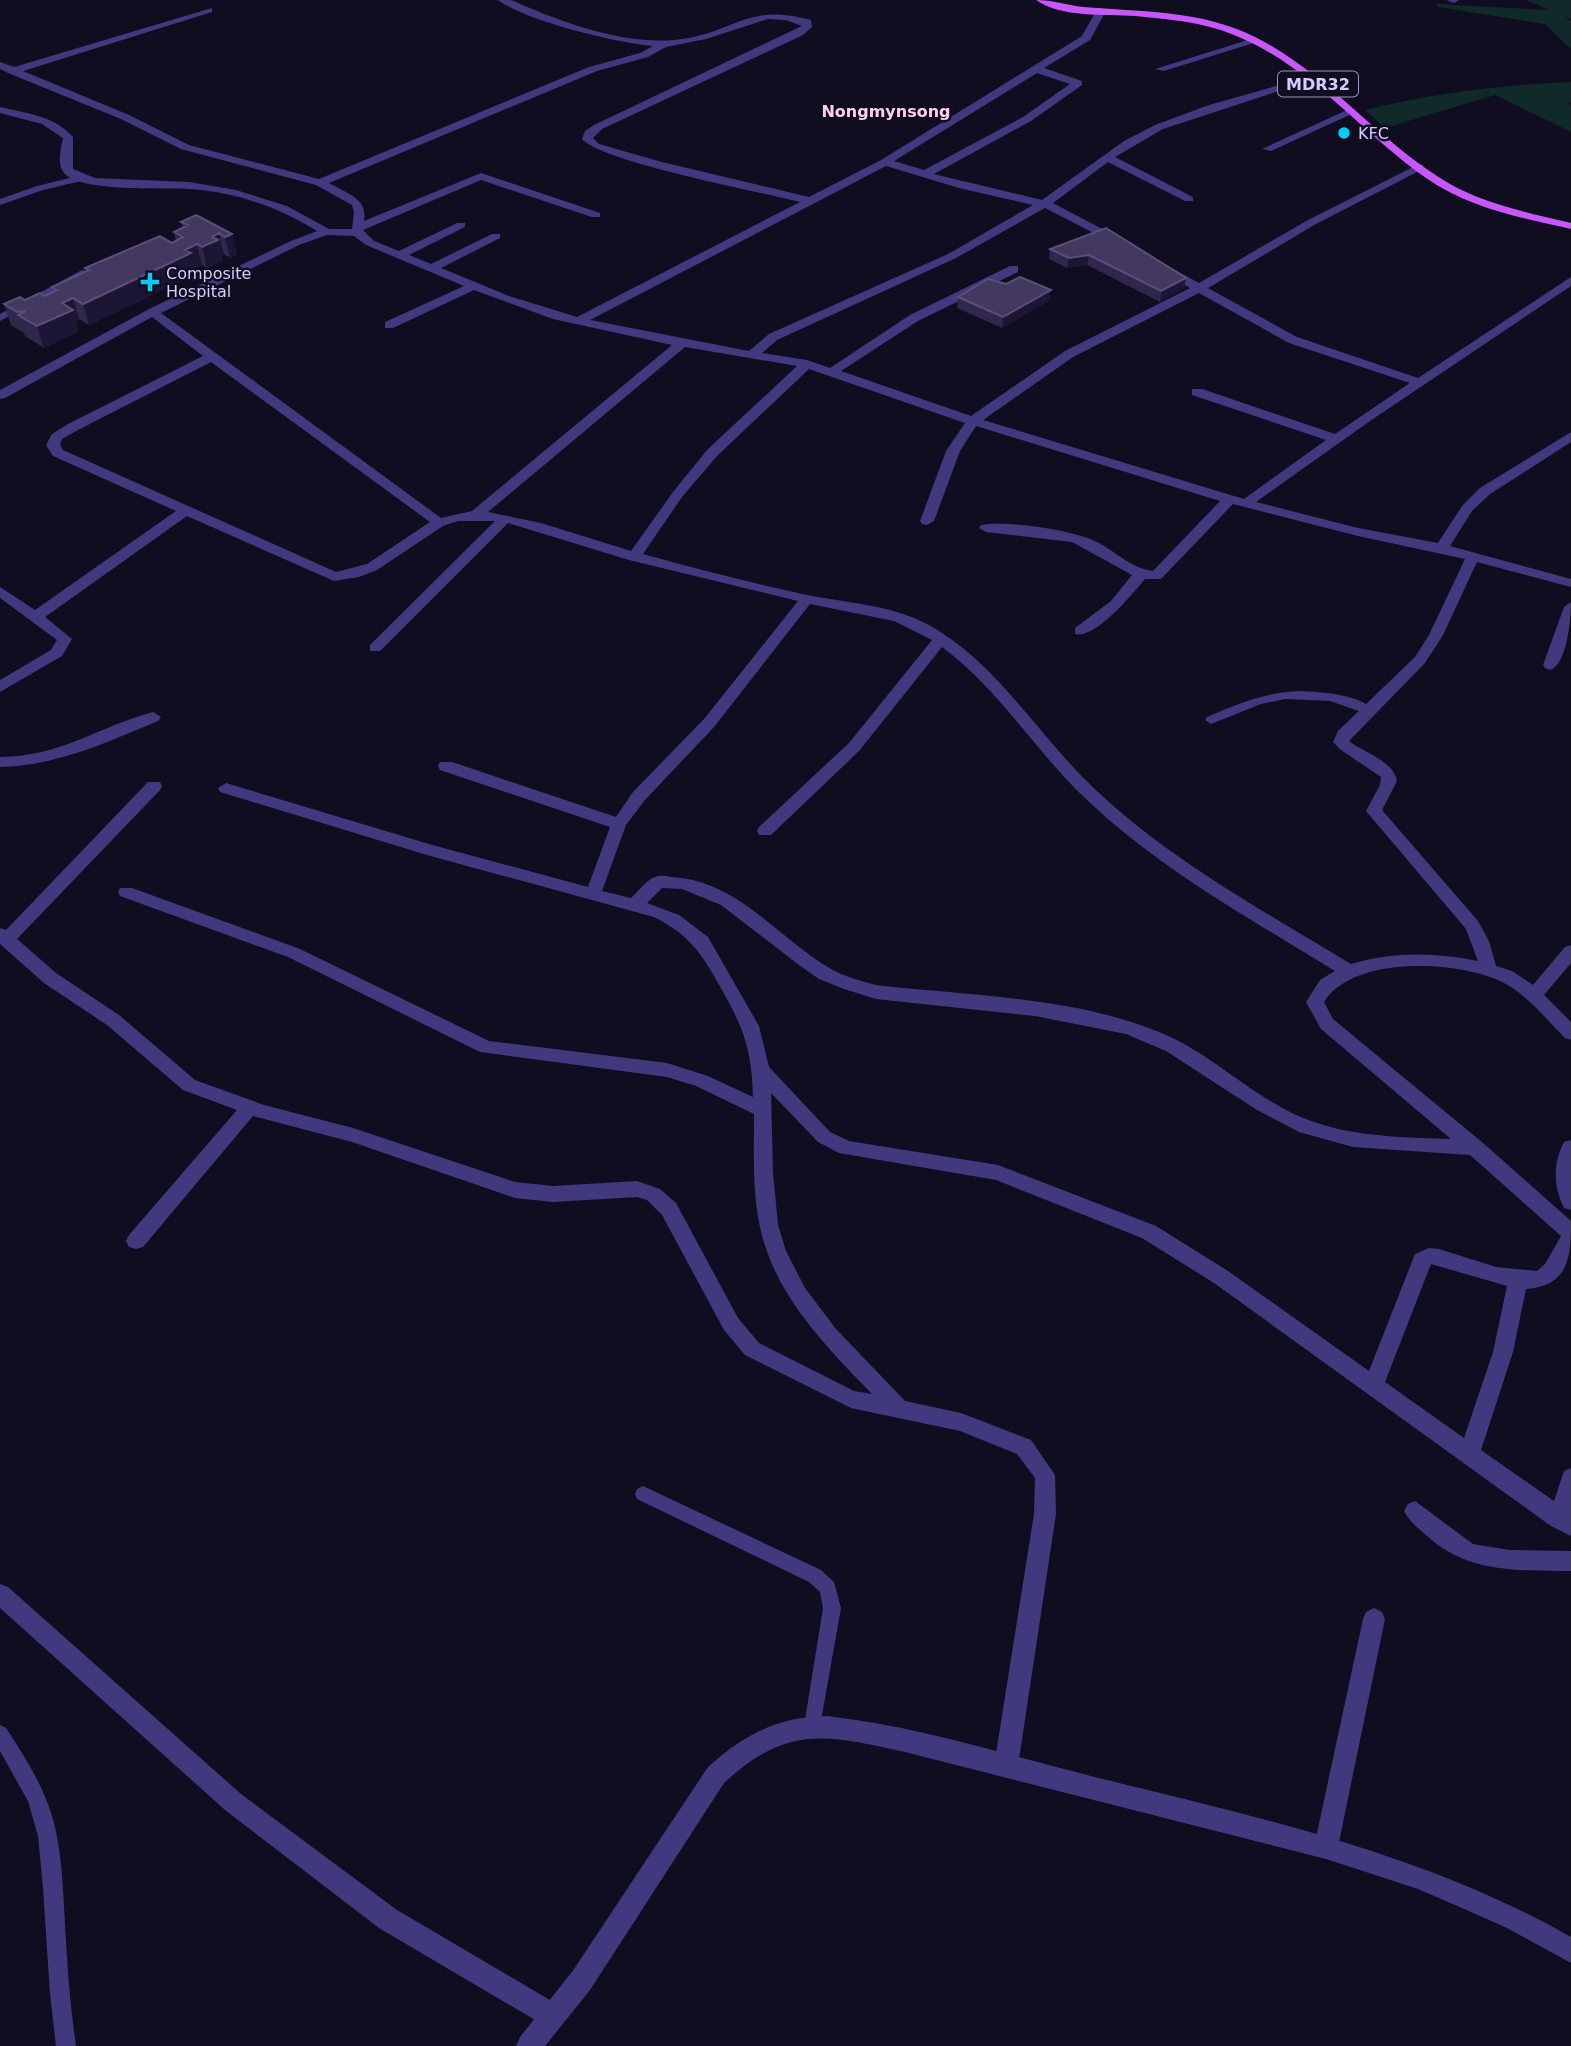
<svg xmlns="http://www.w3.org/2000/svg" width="1571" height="2046" font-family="'DejaVu Sans',sans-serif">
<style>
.green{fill:#102929}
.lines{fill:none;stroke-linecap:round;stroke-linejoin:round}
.service{fill:#40397d;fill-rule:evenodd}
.minor{fill:#40397d;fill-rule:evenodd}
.tertiary{fill:#40397d;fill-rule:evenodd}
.primary{fill:#c756fb;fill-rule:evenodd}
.wall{fill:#30274d}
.shaded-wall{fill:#1c1533}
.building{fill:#423860;stroke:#595079;stroke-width:2}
.poi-dot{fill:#06ccf1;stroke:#110d20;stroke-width:2.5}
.labels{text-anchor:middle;stroke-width:5;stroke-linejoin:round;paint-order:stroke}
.shield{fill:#110d20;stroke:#9a93bb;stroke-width:2}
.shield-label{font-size:16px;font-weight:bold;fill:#d5cdfe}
.far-neighbourhood-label{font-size:16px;font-weight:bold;fill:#fecfea;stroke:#110d20}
.far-poi-label{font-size:16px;fill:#d5cdfe;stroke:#110d20;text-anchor:start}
</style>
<rect width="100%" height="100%" fill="#110d20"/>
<!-- green -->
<g class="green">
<path d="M1526,0h45v19l-7,-2 7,4v28l-26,-25 -107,-17 -2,-3 113,6z"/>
<path d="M1571,82v20l-3,1 3,3v26l-76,-37 -110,33 -20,-18c69,-17 136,-25 206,-28z"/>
</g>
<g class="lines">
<!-- service -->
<g class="service">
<path d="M82,175l3,1v4l-42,10 -43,15v-6l37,-13z"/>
<path d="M82,270l8,2 -90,49v-7z"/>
<path d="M1300,691c23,1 58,3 76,20l-6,4 -40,-14 -45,-2 -24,5 -50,20 -6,-4 2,-3c31,-13 59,-25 93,-26z"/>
<path d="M643,1486l178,84 13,12 7,26 -22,124 -6,3 -6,-3 -3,-6 19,-118 -3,-16 -11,-10 -172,-83 -2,-5 2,-5z"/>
<path d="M0,1725l6,3c19,29 39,60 48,95 8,32 9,67 11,101 2,41 5,81 11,122h-20l-6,-52 -7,-106 -5,-52 -10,-35 -28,-50z"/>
</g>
<!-- minor -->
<g class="minor">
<path d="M498,0h13c50,22 116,47 171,39 55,-8 64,-36 129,-19l1,7 -9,8 -201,94 -9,9 6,6 63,18 147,35 72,-37 201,-124 14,-25 5,-3 5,3 -16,29 -46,28 38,13v4l-51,36 -97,53 108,26 82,-59 31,-16 54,-20 106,-30v4l-152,50 -48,28 78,40v4h-8l-77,-39 -55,41 70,37v4h-8l-70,-36 -89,50 -179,82 -15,13 45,7 23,8 80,-53 100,-49h8v6l-100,49 -77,50 130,45 94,-65 125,-63 -30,-16v-6h8l31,17 109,-63 111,-56 4,1v4l-107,55 -108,64 89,49 121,41 153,-101v9l-201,135 -114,81 102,26 80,15 24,-37 18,-18 91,-56v10l-81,52 -18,17 -22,35 121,33v8l-94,-25 -34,73 -18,28 -76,78c15,12 44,19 48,40l-15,29 96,111 11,20 7,25 16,5 21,14 32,-38 6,-2v18l-27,32 27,27v18l-6,-2c-20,-20 -39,-45 -65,-57 -45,-21 -148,-25 -176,21l9,17 150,124 88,78c0,36 -2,65 -45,68l-13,63 -32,98 73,51 10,-30 7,-3v68l-20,-10 -337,-243 -72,-45 -146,-58 -157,-27 -21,-11 -47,-49 2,79 5,53 8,26 19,37 31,41 69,72 56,12 70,27 24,35 1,39 -38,252 -4,8 -8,4 -8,-4 -4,-8 40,-252 1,-36 -18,-24 -57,-23 -109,-23 -106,-53 -21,-25 -62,-115 -15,-15 -10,-3 -84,5 -38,-4 -163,-56 -99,-26 -110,131 -7,2 -7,-2 -3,-6 3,-6 108,-125 -54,-20 -76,-65 -63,-42 -44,-39v-16l6,2 142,-148h12l2,4 -2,4 -143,149 39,34 63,42 76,65 69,25 89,23 162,54 38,4 84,-5 23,8 16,14 62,115 21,25 95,48 18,3c-47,-49 -97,-98 -112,-167 -8,-37 -6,-76 -6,-113l-58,-28 -29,-9 -187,-25 -192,-95 -168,-61 -2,-4 2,-4h12l168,61 189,92 178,22 41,13 45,21c-1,-46 -9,-68 -31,-107 -20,-36 -31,-54 -68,-73l-227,-62 -207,-63 -2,-4 8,-5 203,61 159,43 22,-60 -170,-57 -2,-4 2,-4h12l164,55 17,-25 71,-73 94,-118 -169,-41 -121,-37 -128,128h-10v-6l125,-124h-37l-15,5 -66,44 -18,7 -25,4 -147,-65 -142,101 27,22 -10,17 -62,36v-12l51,-30 6,-10 -57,-42v-11l35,23 141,-99 -123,-55 -7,-11 6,-11 16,-10 135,-68 -51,-39 -147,81 -5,1v-9l149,-81 142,-68 26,-10c-35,-22 -74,-36 -115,-41 -31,-4 -116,4 -137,-16 -9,-9 -4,-25 -2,-36l-21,-14 -42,-11v-6c26,6 55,9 73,30v32l22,9 94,4 47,8 51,16 42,23h23l2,-17 -2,-7 -36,-20 -135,-36 -60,-30 -113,-46 -8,-4v-7l14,5 198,-59v4l-189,59 106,44 60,30 130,34 270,-112 51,-14 13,-7c-36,-3 -127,-25 -155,-46zM768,19l18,1 16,6 -208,99 -9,6 -3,8c20,23 179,53 218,63l-223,115 -68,-21 -68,-28 59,-30v-4h-8l-61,30 -22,-9 56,-28v-4h-8l-58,28 -25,-10 -11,-11 118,-50 111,37h8v-4l-119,-40 -117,48c4,-23 -18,-28 -35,-38l268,-112 51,-14 18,-10 40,-8zM1037,73l33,11 -47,33 -99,53 -30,-9zM886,166l73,22 74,17 -85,49 -179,80 -20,17 -159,-31zM327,235l27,1 12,9 98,41 -79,36v6h8l81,-38 79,29 119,26 -200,166 -31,7 -280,-205 138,-68zM1199,293l90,50 121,40 -75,51 -133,-45h-10v6l134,45 -82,59 -261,-79 90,-63zM685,347l112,19 -90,84 -34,42 -42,59 -90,-28 -53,-11zM211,362l219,160 -63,42 -31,8 -273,-122 -3,-5 2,-6 16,-9zM809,369l156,54 -19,28 -26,70 2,3 5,1 7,-4 26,-70 16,-25 244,75 -67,70c-23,-3 -39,-21 -58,-30 -23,-11 -90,-21 -114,-16l-2,3 7,4 86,10 60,33 -21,26 -36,27v6c21,5 57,-40 70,-55h16l72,-75 125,32 107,23 -36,76 -14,22 -77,74 -5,11 8,8 40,27 -1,8 -14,26 100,118 12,32c-43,-9 -86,-9 -127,3 -87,-53 -178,-102 -253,-172 -58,-53 -99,-128 -169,-167 -37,-20 -81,-22 -122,-30 -55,-12 -110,-26 -164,-41l39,-57 35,-41zM810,604l84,17 38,19 -83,103 -90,84 -2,4 2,4h12l88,-84 83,-104c56,41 93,104 143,151 73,70 164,120 250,173l-15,9 -14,22 15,27 130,110c-54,-2 -111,-2 -161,-27 -46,-23 -83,-61 -131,-80 -88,-36 -190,-36 -283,-47 -15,-4 -31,-8 -45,-16 -53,-31 -94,-89 -160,-92 -5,-1 -11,-2 -16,0 -9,3 -17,15 -24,21l-29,-7 24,-66 19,-25 69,-73zM662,888l20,1 39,16 78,60 20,14 25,10 32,10 159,17 91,18 40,17 91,59 42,22 54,15 117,8 91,81 -16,28 -8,7 -41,-4 -57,-18 -10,-1 -14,6 -46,117 -141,-100 -72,-45 -158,-61 -149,-24 -19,-9 -61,-65 -10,-41 -51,-89 -29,-22 -32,-12zM1431,1264l76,22 -14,66 -29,86 -79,-56z"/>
<path d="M1446,0h13l-5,3z"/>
<path d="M1251,39l9,2 -96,30 -9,-2z"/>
<path d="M1347,110l9,2 -85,39 -9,-2z"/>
<path d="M1571,602c0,16 -4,63 -21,68l-5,-2 -2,-3 21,-58z"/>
<path d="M153,712l8,5 -3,4c-51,21 -101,45 -158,46v-10c63,-1 97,-30 153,-45z"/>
<path d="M1571,1140v70l-7,-2c-11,-22 -11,-45 0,-66z"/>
<path d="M1415,1501l58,43 36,6 62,1v20c-54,-1 -103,3 -145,-36 -8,-7 -17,-14 -22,-24l4,-7z"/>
<path d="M0,1584l8,3 233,207 156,116 163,96 4,9 -4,9 -9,4 -9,-4 -163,-96 -154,-118 -225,-202z"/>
<path d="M1374,1608l8,4 3,7 -47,228 -4,8 -8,4 -8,-4 -4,-8 49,-228 3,-7z"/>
</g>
<!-- tertiary -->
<path class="tertiary" d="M827,1716c89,10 177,38 264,60 165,41 331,76 480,161v26l-66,-36 -43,-19 -44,-19 -92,-30 -421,-107c-79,-17 -117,-28 -181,31l-134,207 -45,56h-29l4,-9 52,-65 136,-205c36,-33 70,-50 119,-51z"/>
<!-- primary -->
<path class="primary" d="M1036,0c16,0 31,5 47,7 58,5 119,3 172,30 74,37 124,106 195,147 37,21 80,29 121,39v6c-50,-11 -102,-21 -145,-51 -65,-45 -116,-113 -192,-143 -31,-13 -66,-16 -99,-19 -29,-2 -74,2 -99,-16z"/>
</g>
<!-- wall -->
<g class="wall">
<path d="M181,222l51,12 5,21 -7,3 -6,-4 -3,1 2,5 -16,8 -5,-3 -7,3 1,6 -107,51 -10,-6 -3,2 3,10 -35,17 -19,-12 -1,-3 -13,-8 -7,-21 41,-8 9,-4 -2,-5 34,-15 -1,-4 87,-25 4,-2 -2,-9 9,-4z"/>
<path d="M1106,228l78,60 -24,14 -73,-37 -20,3 -18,-9 1,-10z"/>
<path d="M958,297l92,3 -48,28 -45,-20z"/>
</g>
<!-- shaded-wall -->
<g class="shaded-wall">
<path d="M219,233l5,21 -3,1 2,5 -16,8 -5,-21 10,-10z"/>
<path d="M232,234l5,21 -7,3 -5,-21z"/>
<path d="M197,244l5,21 -7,3 1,6 -107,51 -6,-21z"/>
<path d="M1089,255l-2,10 -20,3 2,-10z"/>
<path d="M1186,278l-2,10 -24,14 1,-11z"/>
<path d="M1051,290l-1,10 -48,28 1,-11z"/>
<path d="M73,298l6,21 -3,2 3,10 -35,17 -7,-22 25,-23z"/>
</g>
<!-- building -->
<g class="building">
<path d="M196,215l36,19 -7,3 -6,-4 -7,4 6,3 -16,7 -5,-3 -12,6 6,3 -108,51 -10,-6 -11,5 11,7 -36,16 -19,-11 8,-4 -9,1 -13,-8 16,-7 5,3 15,-7 5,3 12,-6 -5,-3 37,-17 -4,-2 75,-32 12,7 11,-6 -9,-5 14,-7 -7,-3z"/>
<path d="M1106,228l80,50 -25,13 -72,-36 -20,3 -19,-9z"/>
<path d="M1020,277l31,13 -48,27 -45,-20 30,-18 18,5z"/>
</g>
<!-- markers -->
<g class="poi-dot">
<circle cx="1344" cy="133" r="7"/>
<path d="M146.5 271.5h7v7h7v7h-7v7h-7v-7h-7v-7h7z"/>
</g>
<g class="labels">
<!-- shield labels -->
<rect class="shield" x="1278" y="71.5" width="80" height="25" rx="5"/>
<g class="shield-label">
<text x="1318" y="90">MDR32</text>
</g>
<!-- far-neighbourhood labels -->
<g class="far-neighbourhood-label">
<text x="886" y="117">Nongmynsong</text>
</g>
<!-- far-poi labels -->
<g class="far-poi-label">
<text x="1358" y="139">KFC</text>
<text x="166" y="279">Composite<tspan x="166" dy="18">Hospital</tspan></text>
</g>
</g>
</svg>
